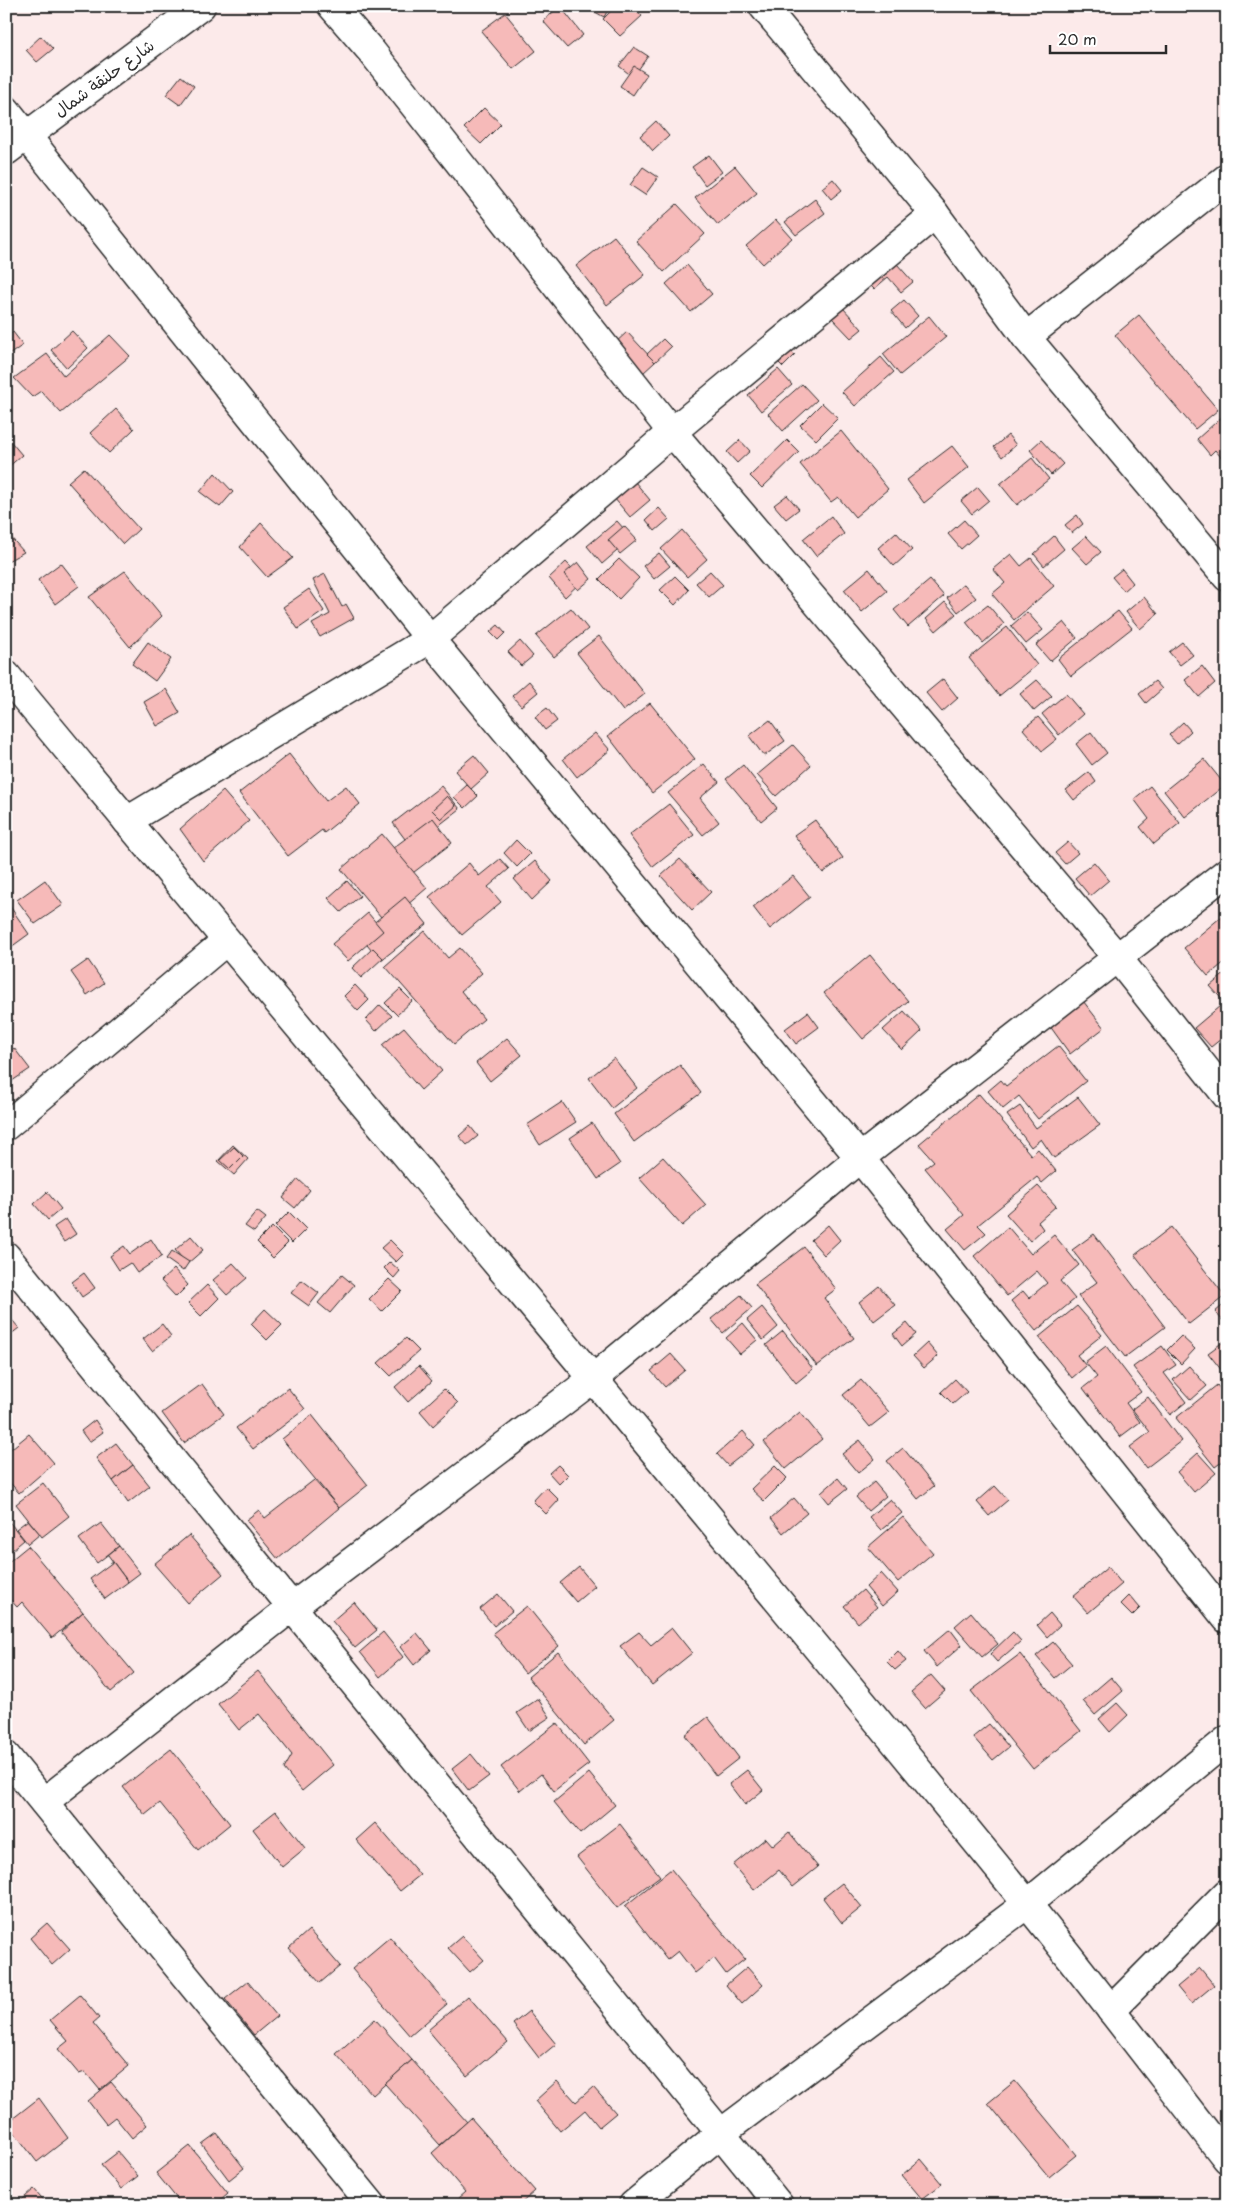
<svg xmlns="http://www.w3.org/2000/svg" width="1233" height="2211" font-family="'Playpen Sans','Playpen Sans Arabic',sans-serif">
<style>
.building{fill:#f6bab9;stroke:#2b2b2b}
.lines{fill:none;stroke-linecap:round;stroke-linejoin:round}
.minor-casing{stroke:#2b2b2b;stroke-width:31}
.minor{stroke:#fff;stroke-width:28}
.labels{text-anchor:middle;stroke-width:5;stroke-linejoin:round;paint-order:stroke}
.street-label{font-size:16px;fill:#2b2b2b;stroke:#fff}
</style>
<rect width="100%" height="100%" fill="#fceaea"/>
<filter id="ink" filterUnits="userSpaceOnUse"><feTurbulence type="fractalNoise" baseFrequency=".02" numOctaves="2"/><feDisplacementMap in="SourceGraphic" scale="10" xChannelSelector="R" yChannelSelector="G"/><feConvolveMatrix kernelMatrix="1 2 1 2 8 2 1 2 1" color-interpolation-filters="sRGB"/></filter>
<g filter="url(#ink)">
<!-- building -->
<g class="building">
<path d="M560,6l23,29 -16,13 -24,-27z"/>
<path d="M592,6h18l-6,11 -14,-8z"/>
<path d="M616,6h17l9,10 -22,20 -17,-17z"/>
<path d="M505,13l31,38 -23,18 -32,-38z"/>
<path d="M41,36l12,13 -16,13 -11,-12z"/>
<path d="M634,47l14,9 -15,21 -14,-11z"/>
<path d="M634,66l13,8 -14,21 -13,-9z"/>
<path d="M181,76l13,10 -14,19 -14,-10z"/>
<path d="M484,108l17,16 -20,20 -17,-16z"/>
<path d="M656,121l13,15 -16,15 -13,-15z"/>
<path d="M709,155l13,17 -17,13 -13,-18z"/>
<path d="M735,166l22,27 -39,32 -23,-27z"/>
<path d="M643,167l15,10 -13,18 -15,-10z"/>
<path d="M833,179l9,11 -11,9 -9,-11z"/>
<path d="M815,199l10,14 -29,22 -11,-13z"/>
<path d="M677,204l28,30 -41,38 -28,-31z"/>
<path d="M776,220l16,18 -29,26 -17,-18z"/>
<path d="M614,236l31,39 -38,30 -31,-39z"/>
<path d="M889,255l24,27 -12,10 -13,-15 -14,12 -11,-11z"/>
<path d="M687,265l25,29 -21,18 -25,-28z"/>
<path d="M904,300l14,16 -13,12 -14,-17z"/>
<path d="M843,308l19,21 -11,9 -19,-20z"/>
<path d="M1139,315l79,95 -23,19 -80,-94z"/>
<path d="M929,316l17,21 -46,38 -17,-21z"/>
<path d="M72,331l16,17 -21,20 -16,-18z"/>
<path d="M13,332l10,13 -17,12v-20z"/>
<path d="M627,332l28,30 -12,11 -28,-30z"/>
<path d="M110,335l20,21 -69,57 -20,-22 -9,6 -18,-19 33,-24 17,22z"/>
<path d="M663,339l8,8 -16,15 -8,-8z"/>
<path d="M786,347l9,8 -12,12 -8,-8z"/>
<path d="M881,357l13,15 -39,34 -13,-14z"/>
<path d="M778,369l14,16 -31,26 -13,-16z"/>
<path d="M802,384l15,16 -34,31 -15,-17z"/>
<path d="M822,403l16,15 -22,22 -16,-15z"/>
<path d="M116,409l18,20 -25,24 -19,-20z"/>
<path d="M1224,415l3,4v45l-12,-14 -5,5 -13,-16z"/>
<path d="M841,431l47,58 -33,28 -17,-20 -7,5 -31,-38z"/>
<path d="M1008,435l8,10 -14,12 -8,-10z"/>
<path d="M6,436l16,19 -16,14z"/>
<path d="M740,440l10,11 -13,12 -10,-11z"/>
<path d="M787,440l12,12 -37,36 -12,-12z"/>
<path d="M1041,440l22,24 -12,11 -21,-25z"/>
<path d="M952,446l17,21 -45,36 -17,-23z"/>
<path d="M1032,458l17,21 -32,26 -17,-21z"/>
<path d="M84,468l55,61 -16,15 -55,-62z"/>
<path d="M215,473l18,19 -13,15 -20,-15z"/>
<path d="M635,482l15,18 -20,17 -16,-19z"/>
<path d="M978,487l11,13 -17,14 -11,-13z"/>
<path d="M787,495l12,14 -13,10 -12,-14z"/>
<path d="M659,508l10,11 -14,12 -9,-11z"/>
<path d="M1077,515l6,9 -11,9 -7,-8z"/>
<path d="M831,516l13,18 -28,22 -13,-17z"/>
<path d="M964,520l13,15 -16,14 -13,-15z"/>
<path d="M617,521l15,17 -30,26 -15,-18z"/>
<path d="M261,523l32,35 -26,19 -27,-30z"/>
<path d="M624,526l13,14 -17,14 -12,-14z"/>
<path d="M682,530l25,29 -20,18 -26,-28z"/>
<path d="M6,532l18,20 -18,10z"/>
<path d="M896,532l16,18 -18,16 -16,-18z"/>
<path d="M1054,536l10,13 -20,17 -10,-12z"/>
<path d="M1086,536l15,16 -14,12 -15,-16z"/>
<path d="M659,553l11,13 -16,13 -11,-13z"/>
<path d="M1011,554l10,12 10,-8 23,28 -40,34 -22,-26 13,-11 -12,-14z"/>
<path d="M619,559l20,19 -20,21 -20,-20z"/>
<path d="M566,562l17,18 -18,17 -16,-19z"/>
<path d="M578,562l13,17 -13,11 -14,-16z"/>
<path d="M61,563l18,23 -24,18 -17,-24z"/>
<path d="M869,569l18,22 -25,21 -18,-22z"/>
<path d="M1122,569l11,14 -9,8 -12,-14z"/>
<path d="M125,571l37,45 -32,31 -41,-50z"/>
<path d="M710,571l13,14 -14,12 -13,-14z"/>
<path d="M325,574l17,33 4,-3 8,14 -34,19 -8,-13 18,-10 -17,-34z"/>
<path d="M675,576l14,14 -14,15 -15,-15z"/>
<path d="M930,580l14,16 -36,31 -14,-17z"/>
<path d="M964,584l12,14 -18,14 -11,-14z"/>
<path d="M309,589l15,22 -26,18 -15,-22z"/>
<path d="M1144,597l14,17 -18,15 -14,-17z"/>
<path d="M945,602l11,12 -20,17 -10,-12z"/>
<path d="M988,605l16,19 -21,19 -17,-21z"/>
<path d="M571,608l17,21 -34,28 -18,-21z"/>
<path d="M1118,611l14,17 -61,48 -13,-17z"/>
<path d="M1027,612l16,18 -17,14 -15,-18z"/>
<path d="M1064,622l13,16 -27,23 -14,-16z"/>
<path d="M498,625l7,8 -7,7 -8,-8z"/>
<path d="M1007,627l30,38 -38,31 -30,-38z"/>
<path d="M599,636l46,58 -22,17 -46,-58z"/>
<path d="M520,641l13,15 -12,10 -13,-14z"/>
<path d="M148,642l23,17 -16,22 -23,-17z"/>
<path d="M1182,642l11,13 -13,10 -11,-13z"/>
<path d="M1202,666l13,17 -16,14 -14,-17z"/>
<path d="M943,679l15,19 -16,14 -16,-19z"/>
<path d="M1037,680l15,16 -18,15 -14,-17z"/>
<path d="M529,681l9,11 -17,14 -9,-10z"/>
<path d="M1155,681l7,8 -16,14 -7,-9z"/>
<path d="M166,689l14,24 -23,13 -13,-24z"/>
<path d="M1066,694l17,20 -24,21 -17,-21z"/>
<path d="M650,703l45,56 -43,34 -44,-57z"/>
<path d="M547,708l10,13 -12,9 -10,-13z"/>
<path d="M1038,717l19,22 -15,12 -19,-22z"/>
<path d="M770,720l15,21 -21,15 -15,-20z"/>
<path d="M1183,722l8,9 -14,13 -8,-9z"/>
<path d="M1091,732l16,21 -15,12 -16,-21z"/>
<path d="M595,733l15,17 -33,27 -14,-18z"/>
<path d="M793,745l18,20 -35,31 -19,-21z"/>
<path d="M289,754l37,47 20,-15 14,18 -36,29 -2,-3 -34,26 -49,-63z"/>
<path d="M474,755l15,18 -18,16 -16,-18z"/>
<path d="M1204,759l21,26 -40,32 -21,-26z"/>
<path d="M704,764l15,18 -19,16 19,24 -16,13 -35,-42z"/>
<path d="M743,765l34,43 -16,13 -35,-42z"/>
<path d="M1089,772l7,10 -22,18 -8,-10z"/>
<path d="M467,785l11,11 -13,12 -11,-11z"/>
<path d="M441,786l19,23 -49,38 -18,-24z"/>
<path d="M1150,786l30,37 -26,21 -14,-17 9,-8 -15,-20z"/>
<path d="M223,791l26,30 -46,40 -23,-32z"/>
<path d="M447,796l9,10 -15,13 -9,-9z"/>
<path d="M669,804l25,31 -41,32 -24,-32z"/>
<path d="M433,818l19,25 -51,39 -20,-25z"/>
<path d="M815,820l28,38 -20,15 -29,-38z"/>
<path d="M382,834l45,54 -41,35 -45,-54z"/>
<path d="M516,840l14,14 -13,13 -13,-14z"/>
<path d="M1068,842l10,11 -13,11 -10,-11z"/>
<path d="M500,859l9,10 -21,18 13,15 -39,33 -33,-38 40,-34 10,13z"/>
<path d="M680,859l31,33 -19,18 -31,-34z"/>
<path d="M535,861l17,20 -20,19 -18,-21z"/>
<path d="M1094,862l15,18 -19,16 -15,-18z"/>
<path d="M793,876l17,21 -40,32 -17,-22z"/>
<path d="M45,880l18,25 -28,19 -18,-24z"/>
<path d="M347,881l13,15 -19,16 -13,-14z"/>
<path d="M405,897l22,27 -47,37 -21,-26z"/>
<path d="M9,905l20,29 -22,16 -1,-43z"/>
<path d="M1227,912v48l-19,16 -24,-28z"/>
<path d="M368,913l15,18 -35,30 -16,-17z"/>
<path d="M425,931l23,27 12,-10 22,25 -21,18 23,28 -30,25 -69,-78z"/>
<path d="M373,948l10,10 -22,20 -9,-10z"/>
<path d="M870,955l38,46 -45,38 -39,-46z"/>
<path d="M88,960l16,23 -17,12 -16,-23z"/>
<path d="M1227,972v33l-17,-19z"/>
<path d="M355,985l14,15 -11,11 -14,-15z"/>
<path d="M400,989l12,12 -15,14 -12,-12z"/>
<path d="M1080,997l24,31 -34,26 -23,-32z"/>
<path d="M380,1005l12,11 -16,15 -10,-11z"/>
<path d="M1220,1006l7,8v20l-16,13 -17,-19z"/>
<path d="M904,1011l18,20 -20,19 -19,-20z"/>
<path d="M808,1012l11,15 -23,17 -11,-15z"/>
<path d="M404,1027l38,44 -21,19 -39,-45z"/>
<path d="M507,1038l15,17 -32,26 -14,-18z"/>
<path d="M1058,1046l28,35 -48,38 -19,-23 -16,13 -15,-18 13,-11 5,6z"/>
<path d="M14,1048l16,21 -24,16v-31z"/>
<path d="M614,1058l23,30 -25,20 -23,-30z"/>
<path d="M680,1065l21,28 -67,49 -20,-28z"/>
<path d="M979,1094l52,61 7,-6 18,22 -14,12 -5,-6 -59,48 8,8 -21,17 -18,-21 17,-14 -39,-47 9,-7 -15,-17z"/>
<path d="M1078,1097l22,28 -46,33 -13,-19 -10,8 -24,-32 13,-9 16,22z"/>
<path d="M562,1102l14,20 -36,23 -13,-20z"/>
<path d="M592,1123l28,41 -22,15 -28,-41z"/>
<path d="M470,1126l8,10 -11,9 -8,-9z"/>
<path d="M233,1145l15,14 -14,16 -16,-14z"/>
<path d="M234,1147l9,9 -13,13 -10,-9z"/>
<path d="M663,1157l43,48 -24,21 -43,-48z"/>
<path d="M298,1179l12,11 -15,18 -12,-10z"/>
<path d="M1038,1186l18,20 -18,16 5,7 -13,12 -24,-27z"/>
<path d="M47,1192l14,17 -13,11 -14,-16z"/>
<path d="M257,1211l9,7 -12,14 -9,-6z"/>
<path d="M289,1212l17,17 -14,14 -17,-17z"/>
<path d="M66,1219l10,15 -12,8 -10,-15z"/>
<path d="M828,1225l12,15 -16,15 -13,-15z"/>
<path d="M272,1227l16,16 -15,15 -16,-16z"/>
<path d="M1008,1227l23,27 23,-19 25,30 -19,16 15,18 -39,32 -25,-30 12,-10 6,7 18,-15 -10,-12 -30,25 -33,-40z"/>
<path d="M1171,1227l54,69 -36,28 -54,-69z"/>
<path d="M1094,1234l71,93 -40,30 -47,-61 19,-14 -25,-32z"/>
<path d="M191,1236l12,14 -16,14 -12,-14z"/>
<path d="M151,1239l11,17 -25,17 -7,-10 -11,7 -9,-14 14,-10 6,8z"/>
<path d="M390,1240l14,14 -8,8 -15,-14z"/>
<path d="M804,1247l32,42 -12,9 30,40 -37,28 -62,-82z"/>
<path d="M172,1251l17,11 -6,9 -17,-12z"/>
<path d="M390,1262l10,9 -6,7 -10,-10z"/>
<path d="M233,1263l14,15 -20,17 -14,-15z"/>
<path d="M174,1269l14,16 -12,12 -15,-16z"/>
<path d="M84,1273l11,15 -13,9 -10,-15z"/>
<path d="M342,1275l12,10 -24,28 -12,-10z"/>
<path d="M389,1279l13,12 -20,20 -13,-12z"/>
<path d="M302,1280l17,13 -10,13 -18,-13z"/>
<path d="M207,1285l12,13 -18,18 -13,-13z"/>
<path d="M879,1286l16,19 -21,16 -15,-19z"/>
<path d="M741,1295l11,13 -29,25 -12,-14z"/>
<path d="M1227,1302v20l-2,1 -10,-11z"/>
<path d="M1077,1306l25,29 -25,20 9,11 -14,12 -33,-41z"/>
<path d="M762,1307l16,20 -15,13 -16,-20z"/>
<path d="M265,1309l17,16 -15,15 -16,-16z"/>
<path d="M6,1313l13,15 -13,10z"/>
<path d="M743,1323l14,17 -17,14 -14,-16z"/>
<path d="M907,1323l9,11 -14,12 -9,-12z"/>
<path d="M162,1324l9,12 -19,15 -9,-12z"/>
<path d="M783,1331l30,38 -17,14 -30,-38z"/>
<path d="M1181,1336l14,13 -14,15 -14,-14z"/>
<path d="M406,1338l13,13 -28,25 -13,-13z"/>
<path d="M1227,1339v36l-1,1 -18,-23z"/>
<path d="M927,1343l11,13 -14,12 -11,-12z"/>
<path d="M1106,1346l35,46 -15,11 14,19 -20,15 -37,-49 14,-11 -12,-15z"/>
<path d="M1162,1346l14,19 -12,8 22,29 -16,13 -37,-48z"/>
<path d="M671,1354l14,16 -20,17 -14,-16z"/>
<path d="M419,1366l13,15 -24,21 -13,-15z"/>
<path d="M1189,1366l18,20 -16,14 -18,-20z"/>
<path d="M955,1379l12,13 -14,12 -12,-12z"/>
<path d="M861,1380l28,32 -19,15 -27,-32z"/>
<path d="M202,1384l22,30 -40,29 -22,-30z"/>
<path d="M1217,1385l10,12v61l-12,9 -39,-49z"/>
<path d="M288,1388l17,21 -52,40 -17,-21z"/>
<path d="M444,1389l14,14 -25,23 -13,-15z"/>
<path d="M1148,1397l33,44 -35,27 -16,-21 20,-15 -18,-23z"/>
<path d="M800,1412l22,27 -36,30 -22,-27z"/>
<path d="M312,1415l56,70 -29,23 -57,-69z"/>
<path d="M95,1420l8,12 -14,10 -8,-11z"/>
<path d="M743,1431l12,14 -27,21 -11,-12z"/>
<path d="M29,1434l25,29 -35,30 -13,-15v-25z"/>
<path d="M860,1440l15,19 -17,14 -16,-19z"/>
<path d="M116,1443l17,22 -20,16 -17,-23z"/>
<path d="M903,1448l31,38 -16,13 -31,-38z"/>
<path d="M1198,1453l18,20 -22,19 -17,-20z"/>
<path d="M133,1465l17,21 -22,17 -15,-22z"/>
<path d="M558,1465l10,10 -9,9 -10,-11z"/>
<path d="M775,1466l12,12 -23,23 -13,-12z"/>
<path d="M838,1478l9,11 -18,14 -8,-10z"/>
<path d="M314,1480l25,28 -61,51 -32,-39 13,-10 6,8z"/>
<path d="M874,1482l12,14 -18,15 -12,-14z"/>
<path d="M43,1483l26,33 -27,21 -26,-33z"/>
<path d="M995,1486l13,14 -19,16 -12,-14z"/>
<path d="M546,1487l13,13 -13,14 -13,-13z"/>
<path d="M794,1498l13,15 -24,20 -12,-15z"/>
<path d="M890,1499l12,14 -21,17 -12,-13z"/>
<path d="M903,1517l30,36 -35,29 -30,-35z"/>
<path d="M6,1518l18,22 -18,15z"/>
<path d="M28,1520l12,14 -12,10 -12,-15z"/>
<path d="M101,1523l18,23 -22,17 -18,-24z"/>
<path d="M189,1535l34,39 -35,29 -34,-39z"/>
<path d="M28,1546l55,66 -31,26 -30,-36 -5,5 -11,-12v-31z"/>
<path d="M119,1546l21,27 -12,9 -20,-27z"/>
<path d="M113,1562l15,20 -23,17 -15,-20z"/>
<path d="M579,1567l16,19 -19,16 -16,-19z"/>
<path d="M1108,1567l14,17 -34,29 -15,-17z"/>
<path d="M881,1573l17,19 -16,14 -16,-19z"/>
<path d="M863,1590l14,17 -19,16 -14,-17z"/>
<path d="M498,1594l14,17 -18,15 -14,-17z"/>
<path d="M1129,1595l11,13 -8,8 -12,-12z"/>
<path d="M354,1602l23,28 -22,18 -23,-27z"/>
<path d="M527,1606l32,40 -34,27 -32,-40z"/>
<path d="M83,1612l51,61 -23,19 -50,-60z"/>
<path d="M971,1612l27,32 -16,13 -27,-31z"/>
<path d="M1050,1613l10,12 -13,12 -10,-12z"/>
<path d="M672,1628l20,25 -40,32 -32,-39 19,-14 12,13z"/>
<path d="M950,1629l12,16 -25,22 -13,-16z"/>
<path d="M383,1632l20,25 -23,20 -20,-25z"/>
<path d="M1013,1632l8,9 -24,21 -7,-8z"/>
<path d="M417,1633l14,17 -17,15 -14,-18z"/>
<path d="M1053,1642l19,22 -17,14 -19,-22z"/>
<path d="M898,1651l8,10 -11,9 -8,-8z"/>
<path d="M558,1652l56,68 -30,25 -56,-68z"/>
<path d="M1020,1654l61,77 -48,38 -62,-78z"/>
<path d="M258,1671l75,94 -31,26 -18,-22 8,-14 -33,-41 -20,16 -21,-26z"/>
<path d="M931,1675l14,16 -20,17 -14,-16z"/>
<path d="M1111,1677l12,14 -28,24 -12,-14z"/>
<path d="M538,1699l12,18 -21,14 -12,-18z"/>
<path d="M1117,1703l11,12 -18,17 -11,-13z"/>
<path d="M708,1717l31,41 -23,18 -31,-41z"/>
<path d="M557,1723l32,41 -35,27 -13,-17 -21,17 -19,-24z"/>
<path d="M989,1724l20,23 -16,13 -20,-23z"/>
<path d="M171,1749l59,75 -32,26 -38,-47 -15,12 -22,-28z"/>
<path d="M471,1754l18,22 -20,15 -17,-22z"/>
<path d="M747,1770l16,20 -18,15 -16,-21z"/>
<path d="M589,1773l26,32 -35,29 -26,-32z"/>
<path d="M276,1811l29,37 -23,19 -29,-38z"/>
<path d="M375,1823l45,52 -20,16 -44,-51z"/>
<path d="M620,1824l40,52 -43,32 -40,-51z"/>
<path d="M789,1832l29,35 -25,20 -14,-17 -25,20 -21,-25 33,-27 7,8z"/>
<path d="M671,1869l74,90 -19,15 -12,-16 -19,15 -17,-22 -11,9 -42,-54z"/>
<path d="M842,1883l20,24 -20,16 -19,-25z"/>
<path d="M47,1923l23,26 -18,16 -22,-27z"/>
<path d="M309,1930l31,36 -20,17 -31,-35z"/>
<path d="M462,1936l22,24 -14,12 -22,-24z"/>
<path d="M390,1937l57,67 -37,32 -58,-67z"/>
<path d="M747,1967l16,18 -21,19 -16,-19z"/>
<path d="M1200,1968l14,17 -23,19 -14,-17z"/>
<path d="M248,1981l29,35 -23,19 -29,-36z"/>
<path d="M80,1995l19,23 -6,5 36,43 -29,24 -15,-18 -6,2 -21,-25 10,-8 -18,-21z"/>
<path d="M468,1996l40,46 -41,34 -39,-46z"/>
<path d="M529,2011l27,33 -17,14 -26,-34z"/>
<path d="M375,2019l37,41 -39,35 -37,-41z"/>
<path d="M412,2060l55,62 -27,23 -55,-61z"/>
<path d="M557,2081l19,21 17,-15 23,26 -17,14 -14,-17 -25,21 -25,-30z"/>
<path d="M1015,2081l61,74 -27,22 -61,-74z"/>
<path d="M111,2082l36,43 -15,13 -17,-21 -9,7 -18,-23z"/>
<path d="M39,2098l29,40 -31,24 -30,-39z"/>
<path d="M471,2118l64,73 -16,14h-69l15,-13 -33,-39z"/>
<path d="M217,2133l27,35 -15,12 -27,-36z"/>
<path d="M190,2146l38,47 -14,12h-32l-26,-32z"/>
<path d="M118,2152l20,24 -17,13 -20,-24z"/>
<path d="M921,2159l21,25 -20,15 -20,-24z"/>
<path d="M34,2189l14,16h-32z"/>
</g>
<g class="lines">
<!-- minor casing -->
<g class="minor-casing">
<g id="minor">
<path d="M332,6l40,46 300,380 444,524 111,140"/>
<path d="M763,6l172,208 91,123 201,240"/>
<path d="M6,110l424,529 430,519 367,461"/>
<path d="M6,151l195,-145"/>
<path d="M1026,337l201,-159"/>
<path d="M6,675c338,409 683,813 1018,1225 69,85 135,172 203,259"/>
<path d="M127,821l303,-182 242,-207 263,-218"/>
<path d="M6,1126l220,-185"/>
<path d="M6,1256l773,949"/>
<path d="M6,1756l366,449"/>
<path d="M44,1802l248,-195 302,-229 266,-220 367,-286"/>
<path d="M1111,2010l116,-117"/>
<path d="M633,2205l88,-72 306,-229 200,-164"/>
</g>
</g>
<!-- minor -->
<use href="#minor" class="minor"/>
</g>
</g>
<g class="labels">
<!-- street labels -->
<g class="street-label">
<text transform="translate(104 78) rotate(-36)" y="6">شارع حلنقة شمال</text>
</g>
</g>
<!-- margin -->
<rect width="1233" height="2211" fill="none" stroke="#fff" stroke-width="25"/>
<rect x="12" y="12" width="1208" height="2186" fill="none" stroke="#2b2b2b" stroke-width="2" filter="url(#ink)"/>
<!-- scale -->
<path d="M1050 45v8h116v-8" fill="none" stroke="#2b2b2b" stroke-width="2.5"/>
<text x="1058" y="45" font-size="15" fill="#2b2b2b" stroke="#ffffff" stroke-width="4" paint-order="stroke">20 m</text>
</svg>
